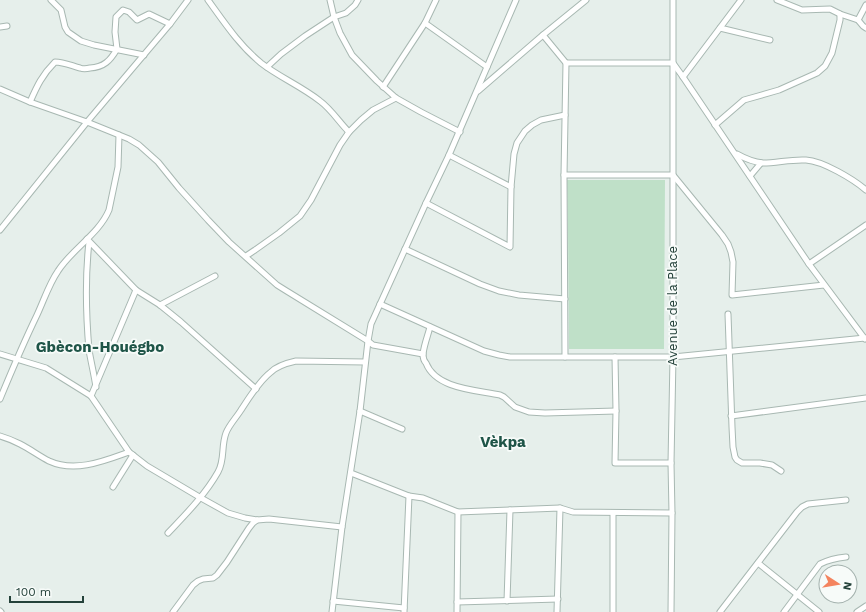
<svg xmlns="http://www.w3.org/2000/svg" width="866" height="612" font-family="'Work Sans',sans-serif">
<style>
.green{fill:#bfe0c8}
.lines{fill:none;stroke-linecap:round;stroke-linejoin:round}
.minor-casing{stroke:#a8b8b2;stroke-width:7}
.minor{stroke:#fff;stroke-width:5}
.labels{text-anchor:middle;stroke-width:3.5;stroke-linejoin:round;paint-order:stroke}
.street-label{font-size:13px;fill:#24423a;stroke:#f7fbf9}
.quarter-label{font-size:15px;font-weight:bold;fill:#1f5548;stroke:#f7fbf9}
</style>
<rect width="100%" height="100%" fill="#e6efeb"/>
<!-- green -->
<path class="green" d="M567,180h98l-1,169h-95l-1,-120z"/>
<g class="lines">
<!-- minor casing -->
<g class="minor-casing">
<g id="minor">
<path d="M51,0l10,10 4,17 3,5 13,9 13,4 50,10"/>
<path d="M208,0c16,22 31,45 53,63 18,14 40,23 59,38 11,8 19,21 29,31"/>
<path d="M330,0l4,17 6,16 12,22 25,26 19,17 25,14 39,20"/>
<path d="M777,0l25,10 28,-1 10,5 18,6 5,6 3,2"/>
<path d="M858,20l8,-15"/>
<path d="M425,23l62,44"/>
<path d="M0,27l7,-1"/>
<path d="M720,28l50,12"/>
<path d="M543,35l23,28 -2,112 1,182"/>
<path d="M566,63h107l10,14 126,187 56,75"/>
<path d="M267,67l14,-13 24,-18 29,-19 12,-4 9,-8 3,-5"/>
<path d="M683,77l58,-77"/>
<path d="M383,87l42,-64 11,-23"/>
<path d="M0,89l30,13 57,20 42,17 10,6 19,17 21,26 29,32 21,22 48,43 8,5 83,51 5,4 50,9"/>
<path d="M478,91l65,-56 43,-35"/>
<path d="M30,102c7,-16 12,-27 25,-40 9,0 17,4 25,6 3,1 6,1 10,0 14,-1 20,-7 27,-19l-2,-17 1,-15 7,-7 6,2 8,8 12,-6 21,10"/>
<path d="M715,125l29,-25 35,-10 38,-17 8,-7 7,-13 8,-33v-6"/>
<path d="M737,154c7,4 17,8 26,9 14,0 28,-4 43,-3 17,1 47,19 60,30"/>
<path d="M449,155l62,32"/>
<path d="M564,175h109l49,60 6,9 3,8 2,10 -1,33 92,-10"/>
<path d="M750,176l11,-13"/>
<path d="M426,203l84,44 1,-60 3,-33 3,-11 8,-12 7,-6 9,-5 24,-5"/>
<path d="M0,230l87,-108 83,-98 18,-24"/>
<path d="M87,239l49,51 24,15 21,17 75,67"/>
<path d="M89,242c-4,36 -3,73 0,108 2,12 5,24 7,37"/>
<path d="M405,249l75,35 19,7 20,4 46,4"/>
<path d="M246,256l9,-6 24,-17 21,-17 11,-16 29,-55 9,-13 12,-12 12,-10 23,-12"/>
<path d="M809,264l57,-39"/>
<path d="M380,304l104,47 15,4 11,2h163l192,-19"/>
<path d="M160,305l55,-29"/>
<path d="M728,314l4,113 1,20 2,10 2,3 5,3h18l12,2 9,6"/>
<path d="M430,327c-2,8 -6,18 -7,27 0,3 1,7 3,9 10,26 50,27 74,32l4,2 11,10 14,5 16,1 71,-2"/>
<path d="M0,354l46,14 45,28 38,56 18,14 54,32 27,15 17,5 12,2 12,-1 73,8"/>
<path d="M615,357l1,54 -1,52h56"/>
<path d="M91,396l45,-106"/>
<path d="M0,399c12,-29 24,-57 37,-84 7,-15 12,-31 21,-44 14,-22 41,-37 51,-61l9,-43 1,-32"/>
<path d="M360,411l42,18"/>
<path d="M731,416l135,-18"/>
<path d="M0,436c7,2 14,5 20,8 10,5 19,12 29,17 26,12 55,0 80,-9"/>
<path d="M351,473l58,23 14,2 35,14 102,-4 13,4 99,1"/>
<path d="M113,487l20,-32"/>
<path d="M168,533c18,-19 37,-38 50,-61 7,-12 3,-26 8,-39 3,-8 10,-15 15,-23 8,-12 18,-29 30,-38 6,-6 16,-9 25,-11l69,1"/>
<path d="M758,563l61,49"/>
<path d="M333,601l71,7"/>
<path d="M507,601l3,-91"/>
<path d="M457,602l101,-3"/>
<path d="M0,611l1,1"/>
<path d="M173,612l20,-27 5,-4 5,-2 10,-1 4,-3 10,-13 22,-34 4,-5 4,-3"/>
<path d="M332,612l10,-85 18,-116 8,-70 3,-17 55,-121 23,-48 67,-155"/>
<path d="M404,612l5,-116"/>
<path d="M457,612l1,-100"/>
<path d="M557,612l3,-104"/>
<path d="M613,612v-99"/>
<path d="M671,612l1,-99 -1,-50 2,-106v-357"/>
<path d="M720,612l77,-100 5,-5 6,-3 38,-4"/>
<path d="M784,612l36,-48c8,-4 16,-6 26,-7"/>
<path d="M857,612l9,-6"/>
</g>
</g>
<!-- minor -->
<use href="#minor" class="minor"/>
</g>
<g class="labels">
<!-- street labels -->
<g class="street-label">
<text transform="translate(672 306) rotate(-90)" y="5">Avenue de la Place</text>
</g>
<!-- quarter labels -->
<g class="quarter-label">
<text x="100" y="352">Gbècon-Houégbo</text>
<text x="503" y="447">Vèkpa</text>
</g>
</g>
<!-- north arrow -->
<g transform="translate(838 584) rotate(102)"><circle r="19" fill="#f7fbf9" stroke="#a3b1ad"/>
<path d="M0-3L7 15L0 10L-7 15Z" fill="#f4845f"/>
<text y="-6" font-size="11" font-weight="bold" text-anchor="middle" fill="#24423a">N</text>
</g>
<!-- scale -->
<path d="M10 596v6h73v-6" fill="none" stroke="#24423a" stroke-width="2"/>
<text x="16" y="596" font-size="12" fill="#24423a" stroke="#f7fbf9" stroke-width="3" paint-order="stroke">100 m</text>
</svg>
